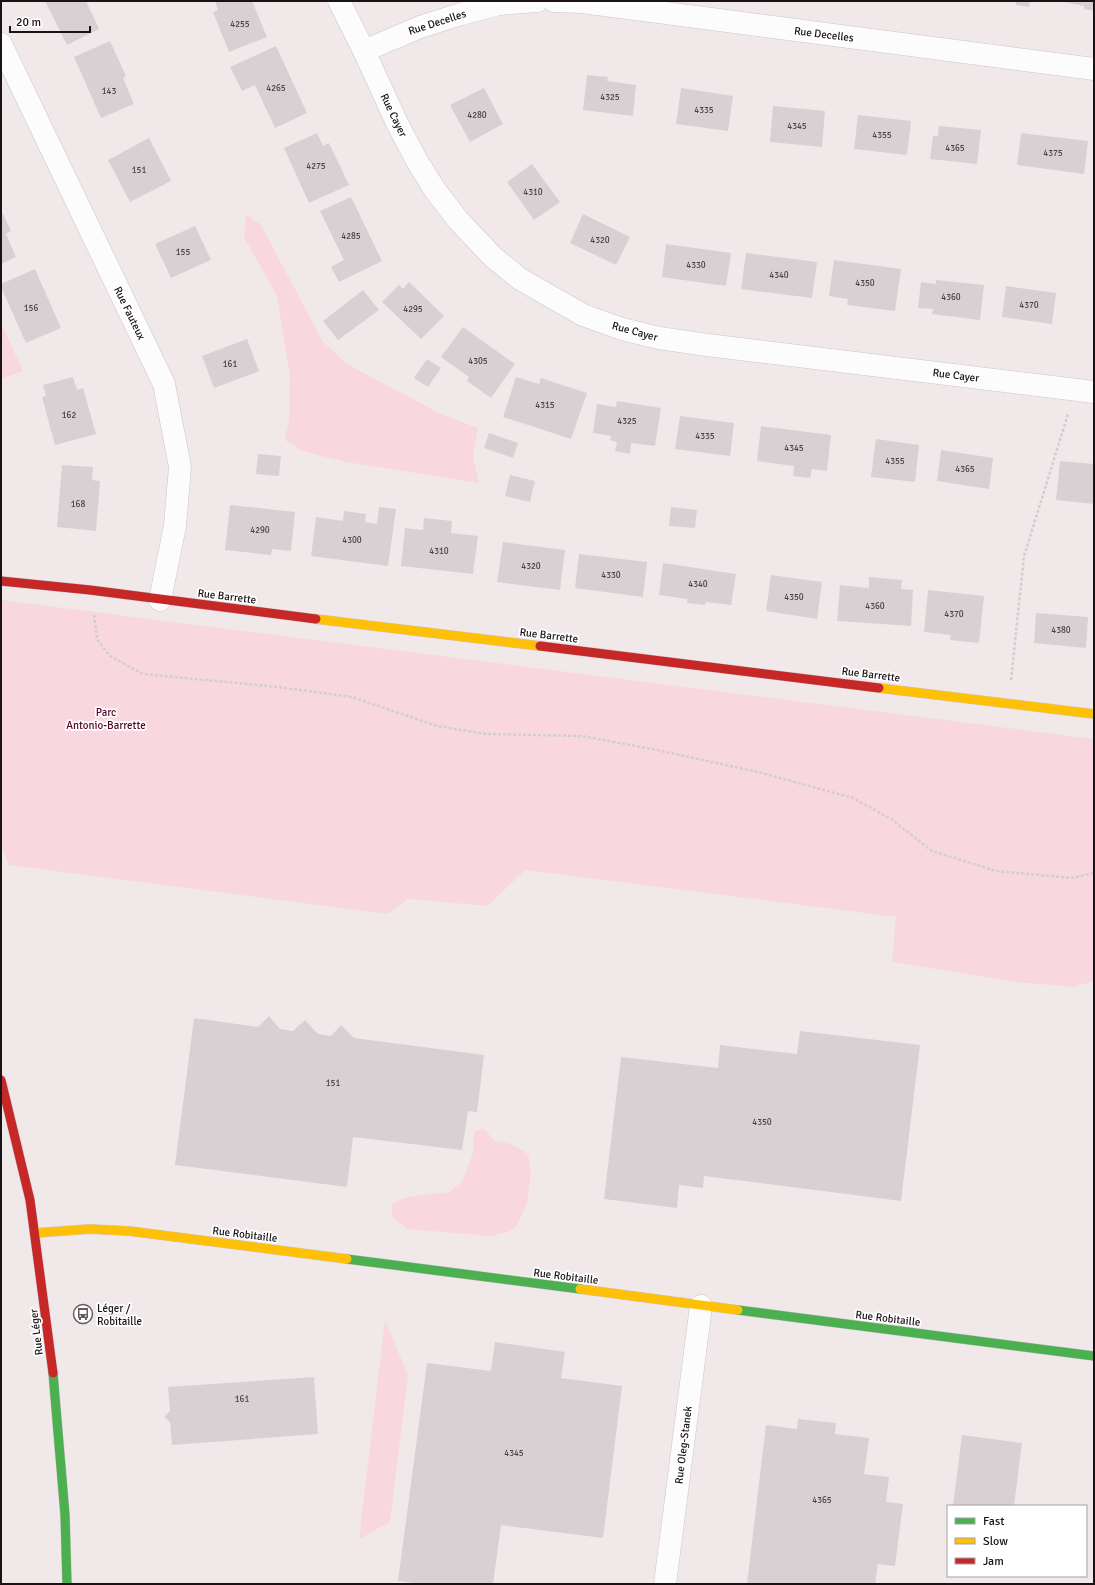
<svg xmlns="http://www.w3.org/2000/svg" width="1095" height="1585" font-family="Signika,sans-serif">
<style>
.green{fill:#f8d8de}
.building{fill:#d8d1d3}
.lines{fill:none;stroke-linecap:round;stroke-linejoin:round}
.street-casing{stroke:#cdc5c7;stroke-width:23}
.fast-casing{stroke:#cdc5c7;stroke-width:10}
.slow-casing{stroke:#cdc5c7;stroke-width:10}
.jam-casing{stroke:#cdc5c7;stroke-width:10}
.path{stroke:#d2ced0;stroke-width:2.5;stroke-dasharray:3 2;stroke-linecap:butt}
.street{stroke:#fdfcfc;stroke-width:22}
.fast{stroke:#4caf50;stroke-width:9}
.slow{stroke:#ffc107;stroke-width:9}
.jam{stroke:#c62828;stroke-width:9}
.labels{text-anchor:middle;stroke-width:3.5;stroke-linejoin:round;paint-order:stroke}
.number-label{font-size:9px;fill:#4b4446}
.street-label{font-size:11px;fill:#191315;stroke:#fff}
.park-label{font-size:11px;fill:#550525;stroke:#fff}
.poi-label{font-size:11px;fill:#191315;stroke:#fff;text-anchor:start}
</style>
<rect width="100%" height="100%" fill="#f1e8ea"/>
<!-- green -->
<g class="green">
<path d="M246,215l15,10 62,117 24,22 94,50 37,14 -5,29 6,26 -133,-21 -44,-11 -17,-11 4,-19 1,-45 -13,-80 -33,-59z"/>
<path d="M1,323l22,48 -22,8z"/>
<path d="M1,600l1093,139v242l-21,6 -57,-5 -124,-20 4,-45 -371,-47 -37,36 -80,-7 -20,15 -379,-49 -8,-20z"/>
<path d="M483,1128l12,13 16,3 17,10 3,18 -4,31 -10,23 -9,6 -18,4 -83,-7 -15,-13v-12c16,-10 39,-10 57,-11l14,-13 10,-27 1,-21z"/>
<path d="M385,1320l23,55 -18,147 -31,17z"/>
</g>
<!-- building -->
<g class="building">
<path d="M45,1h41l13,28 -32,16z"/>
<path d="M215,1h37l15,36 -38,15 -16,-40 5,-2z"/>
<path d="M1016,1h14l-1,6 -13,-2z"/>
<path d="M1059,1h35v10l-10,-2v-3z"/>
<path d="M110,41l16,35 -3,2 11,26 -33,14 -27,-61z"/>
<path d="M276,46l31,67 -32,15 -20,-43 -13,6 -12,-24z"/>
<path d="M587,75l21,2 -1,4 29,4 -3,31 -50,-6z"/>
<path d="M484,88l19,36 -33,18 -20,-37z"/>
<path d="M681,88l52,8 -5,35 -52,-7z"/>
<path d="M773,106l52,5 -3,36 -52,-5z"/>
<path d="M858,115l53,6 -4,34 -53,-6z"/>
<path d="M939,126l42,4 -4,34 -47,-5 3,-23h5z"/>
<path d="M317,133l6,13 6,-3 20,42 -40,18 -25,-55z"/>
<path d="M1021,133l67,8 -4,33 -67,-9z"/>
<path d="M149,138l22,43 -41,21 -22,-42z"/>
<path d="M532,164l28,38 -26,18 -27,-38z"/>
<path d="M351,197l31,64 -43,21 -8,-15 13,-7 -24,-49z"/>
<path d="M3,214l8,17 -5,3 10,23 -15,7v-49z"/>
<path d="M583,214l47,23 -14,28 -46,-22z"/>
<path d="M195,226l16,34 -40,18 -16,-34z"/>
<path d="M666,244l65,9 -5,33 -64,-9z"/>
<path d="M746,253l71,9 -5,36 -71,-9z"/>
<path d="M834,260l67,9 -6,42 -48,-6 1,-6 -19,-3z"/>
<path d="M35,269l26,59 -35,15 -25,-56v-3z"/>
<path d="M936,280l48,5 -4,35 -48,-6 1,-5 -15,-1 3,-26 15,2z"/>
<path d="M409,282l35,34 -23,23 -39,-37 17,-17 4,4z"/>
<path d="M1006,286l50,7 -4,31 -50,-7z"/>
<path d="M363,290l16,20 -41,30 -15,-19z"/>
<path d="M463,327l52,37 -24,34 -24,-17 2,-4 -28,-20z"/>
<path d="M247,339l12,32 -45,17 -12,-32z"/>
<path d="M427,359l14,9 -13,19 -14,-9z"/>
<path d="M73,377l4,13 6,-2 13,46 -41,11 -13,-48 4,-1 -3,-11z"/>
<path d="M516,377l23,7 2,-6 46,15 -16,46 -68,-22z"/>
<path d="M617,401l44,7 -6,38 -24,-3 -1,11 -15,-3 2,-9 -7,-2 1,-4 -18,-3 4,-29 19,3z"/>
<path d="M680,416l54,7 -4,33 -55,-7z"/>
<path d="M761,426l70,9 -4,36 -15,-2 -2,9 -17,-2 1,-10 -37,-5z"/>
<path d="M489,433l29,10 -5,15 -29,-10z"/>
<path d="M876,439l43,6 -4,37 -44,-5z"/>
<path d="M941,450l52,8 -4,31 -52,-8z"/>
<path d="M258,454l23,2 -2,20 -23,-2z"/>
<path d="M1060,461l34,3v40l-38,-4z"/>
<path d="M62,465l31,2 -1,13 8,1 -4,50 -39,-4z"/>
<path d="M510,475l25,6 -5,21 -25,-6z"/>
<path d="M230,505l65,7 -4,39 -19,-2 -1,6 -46,-5z"/>
<path d="M379,507l17,2 -8,57 -77,-10 5,-39 27,4 1,-10 22,3 -1,8 12,2z"/>
<path d="M671,507l26,3 -2,18 -26,-2z"/>
<path d="M424,518l28,3 -1,12 27,3 -5,38 -72,-8 4,-38 18,2z"/>
<path d="M503,542l62,8 -5,40 -63,-8z"/>
<path d="M579,554l68,8 -4,35 -68,-9z"/>
<path d="M663,563l73,11 -5,31 -25,-3 -1,3 -18,-2v-4l-28,-4z"/>
<path d="M771,575l51,7 -5,37 -51,-8z"/>
<path d="M869,577l33,3 -1,9 12,1 -2,36 -74,-5 3,-36 29,3z"/>
<path d="M928,590l56,6 -5,47 -29,-3 1,-5 -27,-3z"/>
<path d="M1036,613l52,4 -2,31 -52,-5z"/>
<path d="M269,1016l11,13 13,2 12,-11 13,14 13,2 10,-11 13,13 130,17 -7,57 -9,-1 -6,39 -109,-13 -6,50 -172,-22 19,-147 64,9z"/>
<path d="M800,1031l120,14 -19,156 -197,-25 -1,12 -24,-3 -2,23 -73,-9 17,-142 97,11 2,-23 77,9z"/>
<path d="M495,1342l70,10 -4,26 61,8 -19,152 -102,-13 -8,59h-73l-22,-3 29,-218 64,8z"/>
<path d="M314,1377l4,57 -146,11 -2,-23 -6,-5 6,-6 -2,-24z"/>
<path d="M798,1419l38,4 -1,11 34,4 -5,36 25,3 -3,25 17,2 -8,62 -17,-2 -3,20h-128l19,-159 31,4z"/>
<path d="M962,1435l60,8 -8,63h-61z"/>
</g>
<g class="lines">
<!-- street casing -->
<g class="street-casing">
<g id="street">
<path d="M339,1l25,50 33,72 20,38 18,29 23,30 35,37 27,22 63,36 39,14 37,9 48,7 387,47"/>
<path d="M554,1l28,1 512,67"/>
<path d="M1,44l163,340 16,83 -5,59 -15,74"/>
<path d="M364,51l56,-24 41,-13 38,-10 38,-3"/>
<path d="M665,1584l36,-278"/>
</g>
</g>
<!-- fast casing -->
<g class="fast-casing">
<g id="fast">
<path d="M347,1259l233,30"/>
<path d="M738,1310l356,46"/>
<path d="M53,1373l12,142 2,69"/>
</g>
</g>
<!-- slow casing -->
<g class="slow-casing">
<g id="slow">
<path d="M316,619l224,27"/>
<path d="M879,688l215,26"/>
<path d="M35,1233l55,-4 39,2 218,28"/>
<path d="M580,1289l158,21"/>
</g>
</g>
<!-- jam casing -->
<g class="jam-casing">
<g id="jam">
<path d="M1,581l89,9 226,29"/>
<path d="M540,646l339,42"/>
<path d="M1,1080l29,120 23,173"/>
</g>
</g>
<!-- path -->
<g class="path">
<path d="M94,615l3,24 13,17 33,18 135,13 74,10 85,29 49,8 96,2 70,13 106,23 95,26 38,21 41,32 64,20 76,7 22,-5"/>
<path d="M1011,680l13,-124 44,-142"/>
</g>
<!-- street -->
<use href="#street" class="street"/>
<!-- fast -->
<use href="#fast" class="fast"/>
<!-- slow -->
<use href="#slow" class="slow"/>
<!-- jam -->
<use href="#jam" class="jam"/>
</g>
<!-- icons -->
<defs>
<g id="bus-ring" transform="scale(1)"><circle r="9.5" fill="#fff" stroke="#655e60" stroke-width="1.5"/><path d="M-5-6H5V4H4V6H2V4H-2V6H-4V4H-5ZM-3.5-4V0h7V-4ZM-3.5 1.2v1.5H-2V1.2ZM2 1.2v1.5H3.5V1.2Z" fill="#655e60"/></g>
</defs>
<g fill-rule="evenodd">
<use href="#bus-ring" x="83" y="1314"/>
</g>
<g class="labels">
<!-- number labels -->
<g class="number-label">
<text x="240" y="27">4255</text>
<text x="276" y="91">4265</text>
<text x="109" y="94">143</text>
<text x="610" y="100">4325</text>
<text x="704" y="113">4335</text>
<text x="477" y="118">4280</text>
<text x="797" y="129">4345</text>
<text x="882" y="138">4355</text>
<text x="955" y="151">4365</text>
<text x="1053" y="156">4375</text>
<text x="316" y="169">4275</text>
<text x="139" y="173">151</text>
<text x="533" y="195">4310</text>
<text x="351" y="239">4285</text>
<text x="600" y="243">4320</text>
<text x="183" y="255">155</text>
<text x="696" y="268">4330</text>
<text x="779" y="278">4340</text>
<text x="865" y="286">4350</text>
<text x="951" y="300">4360</text>
<text x="1029" y="308">4370</text>
<text x="31" y="311">156</text>
<text x="413" y="312">4295</text>
<text x="478" y="364">4305</text>
<text x="230" y="367">161</text>
<text x="545" y="408">4315</text>
<text x="69" y="418">162</text>
<text x="627" y="424">4325</text>
<text x="705" y="439">4335</text>
<text x="794" y="451">4345</text>
<text x="895" y="464">4355</text>
<text x="965" y="472">4365</text>
<text x="78" y="507">168</text>
<text x="260" y="533">4290</text>
<text x="352" y="543">4300</text>
<text x="439" y="554">4310</text>
<text x="531" y="569">4320</text>
<text x="611" y="578">4330</text>
<text x="698" y="587">4340</text>
<text x="794" y="600">4350</text>
<text x="875" y="609">4360</text>
<text x="954" y="617">4370</text>
<text x="1061" y="633">4380</text>
<text x="333" y="1086">151</text>
<text x="762" y="1125">4350</text>
<text x="242" y="1402">161</text>
<text x="514" y="1456">4345</text>
<text x="822" y="1503">4365</text>
</g>
<!-- street labels -->
<g class="street-label">
<text transform="translate(437 22) rotate(-18)" y="4">Rue Decelles</text>
<text transform="translate(824 34) rotate(7)" y="4">Rue Decelles</text>
<text transform="translate(394 115) rotate(64)" y="4">Rue Cayer</text>
<text transform="translate(130 313) rotate(64)" y="4">Rue Fauteux</text>
<text transform="translate(635 331) rotate(15)" y="4">Rue Cayer</text>
<text transform="translate(956 375) rotate(7)" y="4">Rue Cayer</text>
<text transform="translate(227 596) rotate(7)" y="4">Rue Barrette</text>
<text transform="translate(549 635) rotate(7)" y="4">Rue Barrette</text>
<text transform="translate(871 674) rotate(7)" y="4">Rue Barrette</text>
<text transform="translate(245 1234) rotate(7)" y="4">Rue Robitaille</text>
<text transform="translate(566 1276) rotate(7)" y="4">Rue Robitaille</text>
<text transform="translate(888 1318) rotate(7)" y="4">Rue Robitaille</text>
<text transform="translate(36 1332) rotate(-97)" y="4">Rue Léger</text>
<text transform="translate(683 1445) rotate(-83)" y="4">Rue Oleg-Stanek</text>
</g>
<!-- park labels -->
<g class="park-label">
<text x="106" y="716">Parc<tspan x="106" dy="13">Antonio-Barrette</tspan></text>
</g>
<!-- poi labels -->
<g class="poi-label">
<text x="97" y="1312">Léger /<tspan x="97" dy="13">Robitaille</tspan></text>
</g>
</g>
<!-- border -->
<rect width="1095" height="1585" fill="none" stroke="#191315" stroke-width="4"/>
<!-- legend -->
<rect x="947" y="1505" width="140" height="72" fill="#ffffff" stroke="#a3a1a1"/>
<rect x="955" y="1518" width="20" height="6" fill="#4caf50" stroke="#a3a1a1"/>
<text x="983" y="1525" font-size="12" fill="#191315">Fast</text>
<rect x="955" y="1538" width="20" height="6" fill="#ffc107" stroke="#a3a1a1"/>
<text x="983" y="1545" font-size="12" fill="#191315">Slow</text>
<rect x="955" y="1558" width="20" height="6" fill="#c62828" stroke="#a3a1a1"/>
<text x="983" y="1565" font-size="12" fill="#191315">Jam</text>
<!-- scale -->
<path d="M10 26v6h80v-6" fill="none" stroke="#191315" stroke-width="2"/>
<text x="16" y="26" font-size="12" fill="#191315" stroke="#ffffff" stroke-width="3" paint-order="stroke">20 m</text>
</svg>
